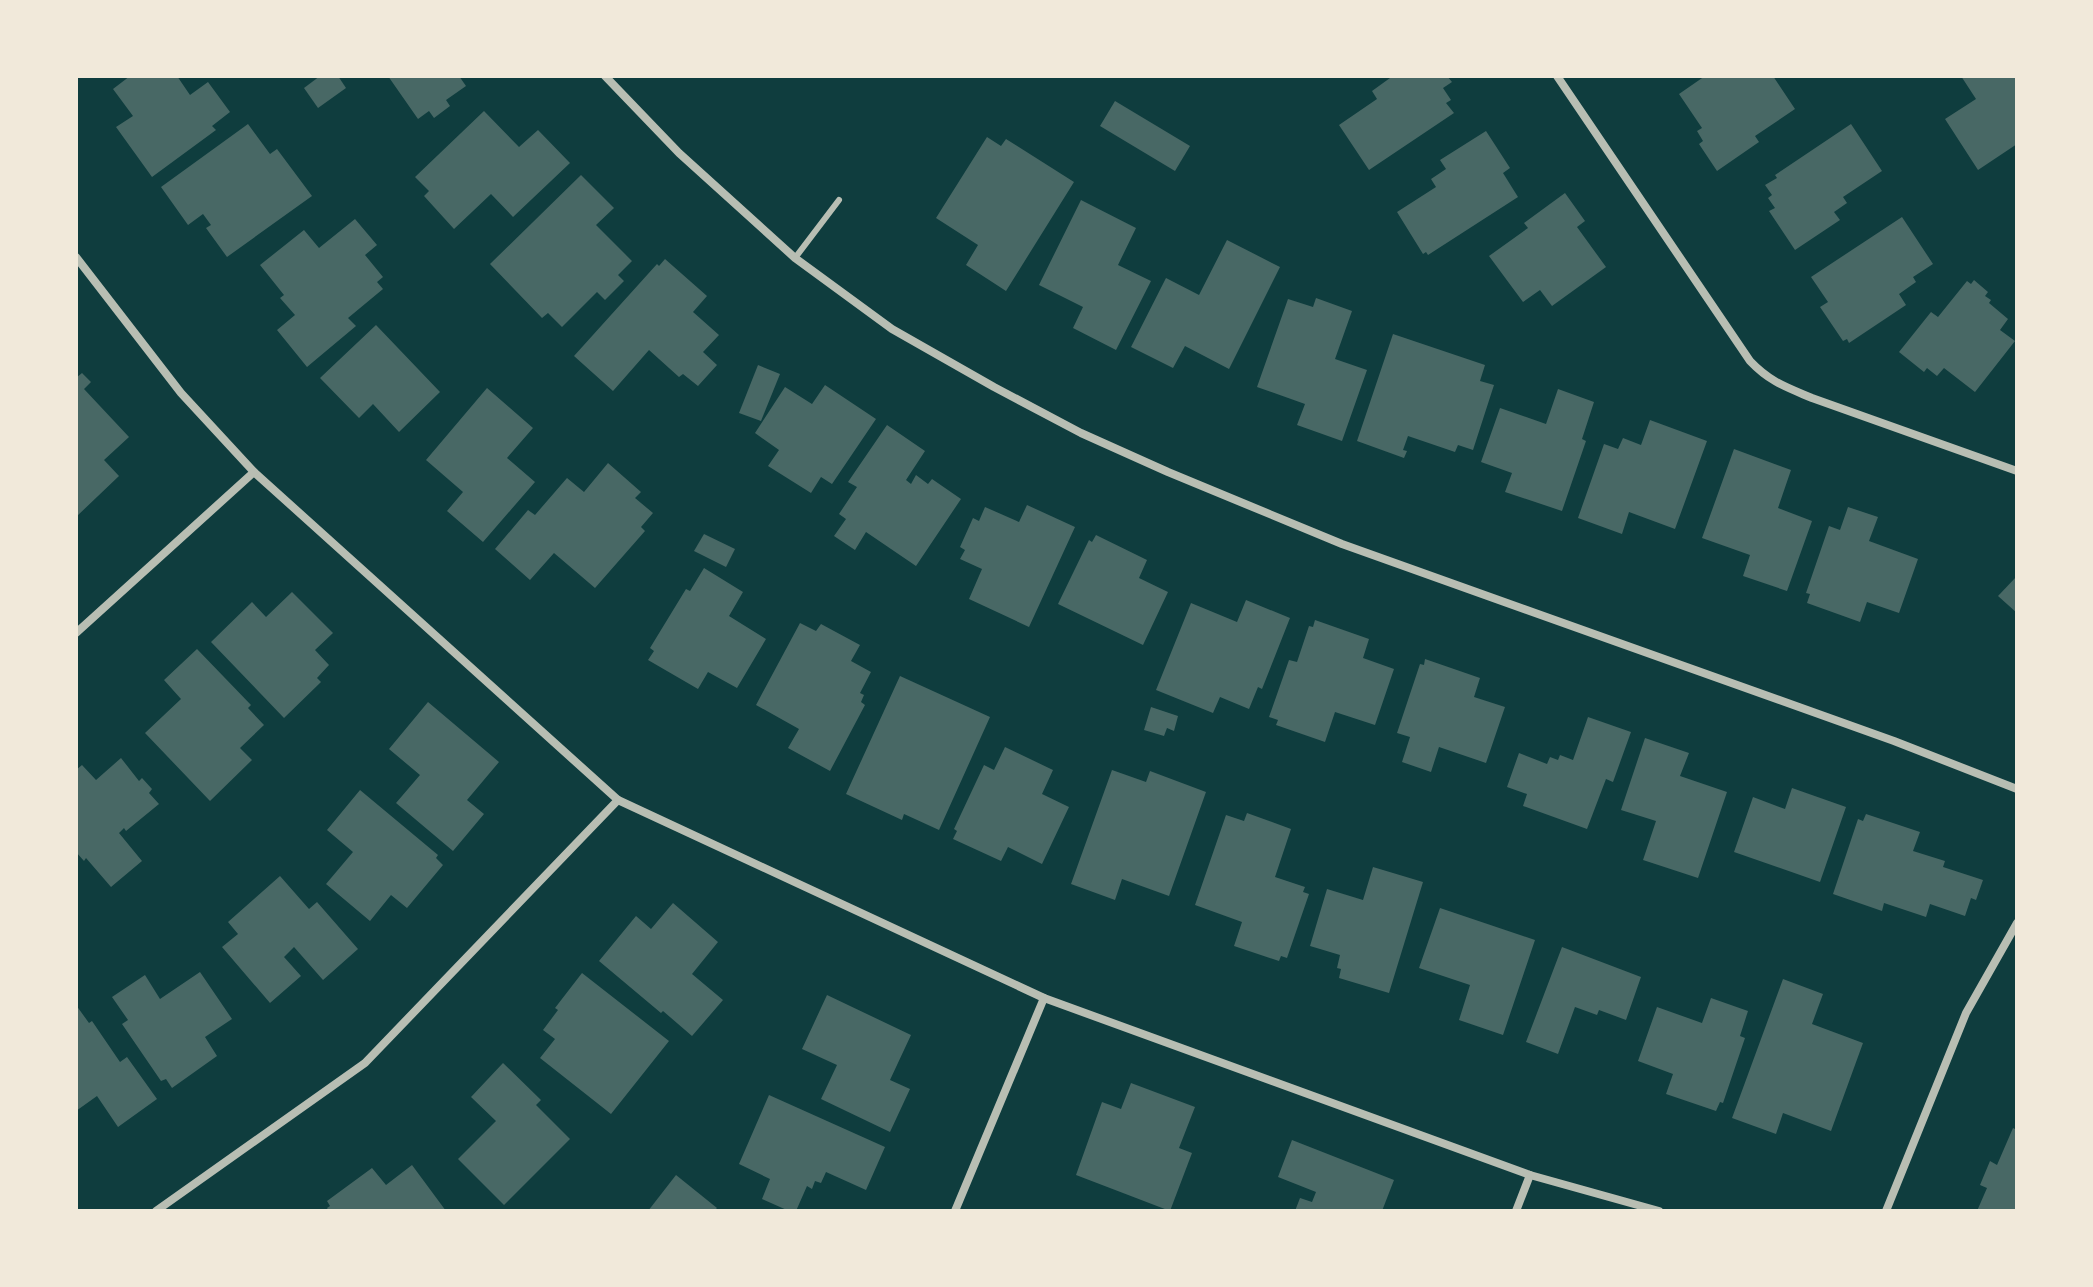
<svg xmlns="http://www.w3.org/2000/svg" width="2093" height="1287" font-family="'Source Sans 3',sans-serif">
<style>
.building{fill:#486865}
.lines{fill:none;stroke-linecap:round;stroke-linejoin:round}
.service{stroke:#b8beb3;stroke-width:6}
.minor{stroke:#b8beb3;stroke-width:8}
</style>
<rect width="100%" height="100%" fill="#0f3d3e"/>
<!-- building -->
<g class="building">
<path d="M130,76h47l13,19 18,-13 22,30 -18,14 4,4 -64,47 -36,-50 17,-11 -20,-27z"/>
<path d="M320,76h18l8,12 -28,20 -14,-20z"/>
<path d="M388,76h71l7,10 -20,14 4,6 -16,12 -5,-7 -11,8z"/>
<path d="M1389,76h58l5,6 -9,6 8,12 -5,3 8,10 -85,57 -30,-45 38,-26 -5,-8 18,-13z"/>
<path d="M1705,76h68l22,33 -40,27 4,6 -42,29 -18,-27 4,-3 -6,-10 5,-3 -23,-34z"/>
<path d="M1961,76h56v68l-39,26 -33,-51 31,-20z"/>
<path d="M1115,101l75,45 -15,25 -75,-45z"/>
<path d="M484,111l35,36 19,-17 32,33 -57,54 -22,-23 -37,35 -30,-33 5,-5 -14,-14z"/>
<path d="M248,124l22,30 7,-5 35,47 -85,61 -21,-29 5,-3 -8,-11 -15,11 -27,-38z"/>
<path d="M1851,124l31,47 -39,26 4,6 -13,9 6,8 -45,30 -26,-39 6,-3 -7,-10 4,-3 -7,-10 12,-7 -2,-3z"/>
<path d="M1486,131l24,37 -7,5 15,24 -90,58 -2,-3 -3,2 -26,-42 39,-25 -5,-8 15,-10 -6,-9z"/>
<path d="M987,137l14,9 5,-7 68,43 -68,109 -40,-26 12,-20 -42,-27z"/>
<path d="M581,175l33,33 -18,17 36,36 -14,14 6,6 -19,19 -8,-8 -35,35 -14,-14 -6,5 -52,-54z"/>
<path d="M1565,193l20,28 -8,6 29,40 -54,39 -12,-16 -17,12 -34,-46 39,-28 -4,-5z"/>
<path d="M1081,200l55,28 -18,37 33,16 -35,69 -43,-22 10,-21 -44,-22z"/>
<path d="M1902,217l31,47 -20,13 3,5 -17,12 7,11 -57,38 -2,-4 -4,2 -23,-34 8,-5 -17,-25z"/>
<path d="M355,219l22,26 -12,10 18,22 -6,5 6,7 -35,29 8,8 -49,41 -30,-37 18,-15 -15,-17 4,-3 -24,-30 44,-35 15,18z"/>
<path d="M1227,240l53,27 -51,102 -44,-23 -12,22 -42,-21 35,-69 33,17z"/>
<path d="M665,259l42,37 -14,16 26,23 -16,17 14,13 -19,21 -15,-12 -4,3 -30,-27 -36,41 -39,-35 83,-92 2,2z"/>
<path d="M1974,280l14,12 -3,4 6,4 -2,3 19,16 -8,11 15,11 -40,51 -31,-24 -7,8 -10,-8 -3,4 -25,-20 32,-40 7,5 29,-36 4,3z"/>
<path d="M1316,298l36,13 -17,48 32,11 -25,71 -45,-16 8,-21 -48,-17 31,-88 25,8z"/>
<path d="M376,325l64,67 -41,40 -26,-28 -14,14 -39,-40z"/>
<path d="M1393,334l92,31 -5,16 14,4 -21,65 -15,-5 -3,7 -47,-16 -5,14 4,1 -3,7 -47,-17z"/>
<path d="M758,365l22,9 -19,47 -22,-8z"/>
<path d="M82,373l9,9 -7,7 45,48 -25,23 15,16 -43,41v-139z"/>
<path d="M825,385l51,34 -44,65 -11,-7 -10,16 -43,-27 11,-16 -24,-17 30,-46 27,17z"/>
<path d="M487,388l46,40 -26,30 28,24 -52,60 -36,-31 16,-19 -37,-32z"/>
<path d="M1558,389l36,13 -12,37 4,2 -24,70 -57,-19 7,-19 -31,-11 19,-54 46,16z"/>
<path d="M1650,420l57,21 -32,88 -46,-17 -7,22 -44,-16 26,-74 14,5 5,-11 18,7z"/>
<path d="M887,425l38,26 -19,29 5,4 5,-9 12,9 4,-5 29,20 -45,67 -50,-34 -11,18 -21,-14 12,-17 -7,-5 18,-27 -9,-5z"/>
<path d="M1734,449l57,21 -13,38 34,13 -25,70 -44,-15 7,-21 -48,-17z"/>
<path d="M608,463l33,29 -6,6 18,15 -12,14 4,4 -50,57 -41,-35 -24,27 -35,-31 33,-39 7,5 32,-37 17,14z"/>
<path d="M1027,505l48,22 -46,100 -60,-28 13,-30 -22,-10 5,-9 -5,-3 13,-29 6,3 6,-14 34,15z"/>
<path d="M1848,507l30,10 -9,24 49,18 -19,54 -32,-11 -7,20 -53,-19 3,-9 -4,-1 23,-67 11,4z"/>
<path d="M704,534l31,15 -9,18 -32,-16z"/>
<path d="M1096,535l51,25 -8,18 29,14 -25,53 -85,-41 31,-64 3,2z"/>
<path d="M704,568l39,24 -14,24 37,23 -29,49 -29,-16 -10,17 -50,-29 6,-9 -4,-3 36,-59 4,2z"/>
<path d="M2017,576v37l-19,-17z"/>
<path d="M292,592l41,41 -18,17 14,15 -12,13 4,4 -37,36 -73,-76 41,-40 14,15z"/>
<path d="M1246,600l44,18 -28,71 -4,-2 -9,22 -29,-12 -7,16 -57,-23 35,-87 46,19z"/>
<path d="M1315,620l54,19 -6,19 31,11 -19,56 -40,-13 -10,30 -49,-17 2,-5 -9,-3 20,-57 8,2 12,-36 4,1z"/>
<path d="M800,623l16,8 5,-7 39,21 -9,16 20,11 -11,21 4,2 -3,7 4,3 -35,66 -42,-23 11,-19 -43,-24z"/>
<path d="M197,649l54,56 -3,3 16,17 -24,23 12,12 -42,41 -65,-68 36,-34 -17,-19z"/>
<path d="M1425,659l55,19 -6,19 31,10 -19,56 -47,-16 -8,25 -29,-10 8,-25 -13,-4 23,-69 4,1z"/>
<path d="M900,676l90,41 -51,113 -35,-16 -2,6 -56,-26z"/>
<path d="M428,702l71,60 -32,38 17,14 -31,37 -57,-48 24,-28 -31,-26z"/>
<path d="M1151,707l27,9 -4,15 -7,-3 -3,8 -20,-6z"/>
<path d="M1588,717l43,15 -18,50 -7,-3 -19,50 -64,-23 4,-12 -20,-7 12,-34 28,11 3,-7 8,3 2,-5 13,5z"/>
<path d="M1645,738l44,15 -9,23 47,16 -29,86 -55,-18 13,-39 -35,-11z"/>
<path d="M1005,747l48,23 -11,24 27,13 -27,57 -34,-17 -7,14 -48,-22 4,-8 -3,-2 30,-64 10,5z"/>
<path d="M121,758l18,23 3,-3 10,11 -3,4 10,11 -33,27 -2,-3 -5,5 23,28 -31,26 -25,-29 -2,3 -8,-9v-82l6,-5 14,15z"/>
<path d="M1112,770l34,12 4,-11 56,21 -37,104 -47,-17 -7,21 -44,-16z"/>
<path d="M1792,788l54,19 -26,75 -86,-30 19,-55 32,12z"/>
<path d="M360,790l78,65 -2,3 7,7 -36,43 -16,-13 -21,26 -44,-37 27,-32 -26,-22z"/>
<path d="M1247,813l44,16 -16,48 30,10 -2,5 6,2 -22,64 -6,-2 -2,5 -45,-15 8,-24 -47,-17 31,-90 18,6z"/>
<path d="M1866,814l54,18 -7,19 32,10 -2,6 40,13 -7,20 -5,-2 -6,18 -35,-12 -4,13 -42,-14 -2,8 -49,-17 25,-75 5,2z"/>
<path d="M1373,867l50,15 -34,111 -50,-15 2,-9 -4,-1 3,-13 -30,-9 17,-57 36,11z"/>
<path d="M280,876l29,33 8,-7 41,47 -35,31 -29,-33 -10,10 17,19 -31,27 -48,-56 16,-13 -10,-12z"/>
<path d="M673,903l45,39 -26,32 31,26 -31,36 -29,-25 -2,2 -62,-52 37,-45 15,13z"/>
<path d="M1440,908l95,32 -32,95 -44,-15 11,-35 -51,-17z"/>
<path d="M1562,947l79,30 -15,43 -27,-10 -2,5 -22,-8 -17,47 -32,-12z"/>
<path d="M200,972l32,47 -27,18 12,19 -45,32 -6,-9 -5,2 -39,-57 6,-4 -16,-23 33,-22 15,24z"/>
<path d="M582,973l87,68 -58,73 -71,-56 15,-19 -12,-9 15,-20 -3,-2z"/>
<path d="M1783,979l40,15 -11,30 51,19 -32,88 -48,-18 -7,21 -44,-16z"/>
<path d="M827,995l84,40 -21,45 20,9 -20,43 -69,-33 16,-34 -35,-16z"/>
<path d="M1711,998l37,13 -8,25 5,2 -22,65 -3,-1 -4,9 -50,-17 7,-20 -35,-13 19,-54 45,16z"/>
<path d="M76,1005l13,18 3,-2 28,41 7,-5 30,42 -39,28 -21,-31 -21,15z"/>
<path d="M503,1063l38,37 -5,5 34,34 -66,66 -46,-46 38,-38 -25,-24z"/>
<path d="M1131,1083l64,24 -16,41 13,5 -22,58 -94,-36 26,-73 19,7z"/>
<path d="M769,1095l116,52 -19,43 -40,-18 -5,11 -6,-2 -3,8 -5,-3 -11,25h-7l-27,-12 8,-20 -31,-15z"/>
<path d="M2013,1128l4,2v81h-40l10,-23 -7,-3 10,-24 7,4z"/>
<path d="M1292,1140l102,40 -12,31h-87l5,-13 12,4 4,-10 -38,-15z"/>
<path d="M412,1165l34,46h-117l-2,-3 3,-2 -3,-5 45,-33 14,17z"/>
<path d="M676,1175l41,33 -3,3h-66z"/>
</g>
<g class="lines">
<!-- service -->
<path class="service" d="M795,258l44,-58"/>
<!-- minor -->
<g class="minor">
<path d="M605,76l74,77 116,105 97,71 102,58 87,46 87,39 174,72 552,197 123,48"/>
<path d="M1557,76l193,285c20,21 36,26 62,37l205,73"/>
<path d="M76,257l105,136 73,79 364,328 426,198 486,177 129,36"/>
<path d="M76,633l178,-161"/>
<path d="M156,1211l209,-148 253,-263"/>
<path d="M955,1211l89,-213"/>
<path d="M1516,1211l14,-36"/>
<path d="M1886,1211l80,-198 51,-90"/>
</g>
</g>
<!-- border -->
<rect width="2093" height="1287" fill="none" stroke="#f1e9da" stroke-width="156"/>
</svg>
